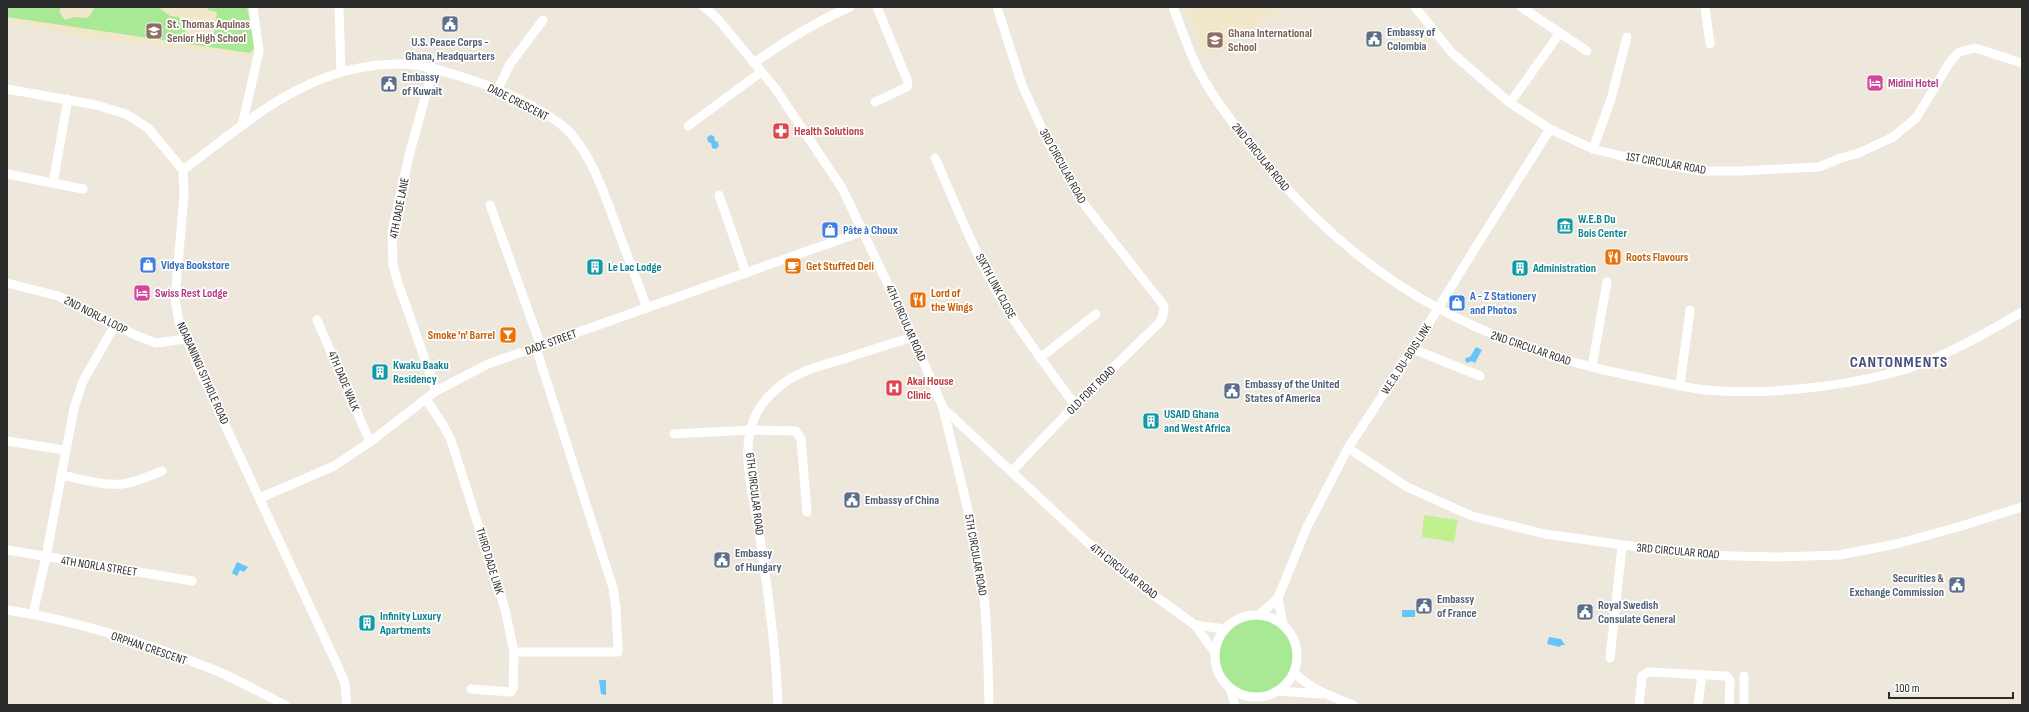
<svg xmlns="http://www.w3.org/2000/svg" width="2029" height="712" font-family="'Sofia Sans Condensed',sans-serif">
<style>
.education{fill:#f1e7ca}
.green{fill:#a9e894}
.pitch{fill:#bff18e}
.water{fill:#66c5f8}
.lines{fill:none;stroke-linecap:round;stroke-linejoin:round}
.minor{stroke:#fff;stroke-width:9}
.labels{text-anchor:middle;stroke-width:3.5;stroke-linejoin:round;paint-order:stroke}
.education-label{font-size:12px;font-weight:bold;fill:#785e54;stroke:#fff;text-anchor:start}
.service-label{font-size:12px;font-weight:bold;fill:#4e5e75;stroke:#fff;text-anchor:start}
.hotel-label{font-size:12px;font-weight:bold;fill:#b23c85;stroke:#fff;text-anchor:start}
.street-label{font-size:12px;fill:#2b2b2b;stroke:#fff}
.health-label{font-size:12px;font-weight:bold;fill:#be3a42;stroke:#fff;text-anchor:start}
.culture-label{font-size:12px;font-weight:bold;fill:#0d838f;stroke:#fff;text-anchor:start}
.shop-label{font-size:12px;font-weight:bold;fill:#366cbe;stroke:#fff;text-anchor:start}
.food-label{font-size:12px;font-weight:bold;fill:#c56008;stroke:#fff;text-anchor:start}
.district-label{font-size:16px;font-weight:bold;letter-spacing:1px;fill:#474c7f;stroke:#fff}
</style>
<rect width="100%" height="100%" fill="#eee7db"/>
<!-- education -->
<g class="education">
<path d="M7,7h244l6,36 -2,13 -157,-16 -91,-18z"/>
<path d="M1183,7h106l-84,48z"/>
</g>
<!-- green -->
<g class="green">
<path d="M7,7h53v6l5,7 9,-3 14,1 7,-11h63l12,9 9,1 2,9 3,1 2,6 -1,2 12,2 17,-4 3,-21 -9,-2 1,-3h38l8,40 -5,6 -243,-36z"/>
<circle cx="1257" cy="657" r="38"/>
</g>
<!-- pitch -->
<path class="pitch" d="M1424,515l34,5 -4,22 -32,-5z"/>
<!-- water -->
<g class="water">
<path d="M710,135l4,1 1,5 3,1 1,4 -3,3 -4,-1 -1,-5 -3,-1 -1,-4z"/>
<path d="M1476,347l6,3 -7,13 -4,-2 -3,2 -3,-2 1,-3 4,-1z"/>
<path d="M237,562l11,5 -4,5 -4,-2 -3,6 -5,-3z"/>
<rect x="1402" y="610" width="13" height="7"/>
<path d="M1549,637l12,2 4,6h-4l-1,2 -13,-3z"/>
<path d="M599,680h7v15l-5,-1z"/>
</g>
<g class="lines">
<!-- minor -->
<g class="minor">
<path d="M339,7l2,65"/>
<path d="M704,7l13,11 58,70 67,100 71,149 30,71 144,134 39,33 69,50 20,28"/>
<path d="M997,7l25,78 26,57 36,62 80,102 -1,9 -3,7 -85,83 -63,66"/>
<path d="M1173,7c8,20 15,42 25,62 16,31 40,61 62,88 100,124 218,188 372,219 22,4 44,10 66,13 57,7 138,-1 194,-16 44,-11 91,-38 130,-61"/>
<path d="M1415,7l37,46 58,50 40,26 43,20 45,11 63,11h39l79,-4 22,-9 18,-5 34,-16 23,-19 34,-56 9,-10 16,-4 47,15"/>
<path d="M1521,7l66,44"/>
<path d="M1705,7l5,37"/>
<path d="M754,63c31,-22 61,-41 96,-56"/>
<path d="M433,68l-24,88 -17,75 1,34 5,18 38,108"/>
<path d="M7,89l89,16 30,9 22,14 35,42 1,25 -9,104 4,23 19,45 141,302 6,15 2,21"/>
<path d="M498,89l12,-25 33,-44"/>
<path d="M875,102l32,-15 1,-5 -31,-75"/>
<path d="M1510,103l49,-69"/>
<path d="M242,126l17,-75 -6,-44"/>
<path d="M688,126l73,-54"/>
<path d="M1593,149l18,-50 16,-62"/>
<path d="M935,158c22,49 42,101 70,148 21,34 46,66 70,99"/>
<path d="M183,170c66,-49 126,-106 215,-106 29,0 58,11 85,20 26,9 72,31 89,51 22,26 32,59 44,90 10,28 21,55 31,83"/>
<path d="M7,174l76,15"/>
<path d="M53,183l15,-84"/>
<path d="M719,195l27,78"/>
<path d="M490,205l51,141"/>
<path d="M7,283l51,13 77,39 21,8 29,-4"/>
<path d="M317,320l53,122"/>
<path d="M1413,349l67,27"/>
<path d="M1040,358l56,-44"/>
<path d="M1592,367l15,-85"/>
<path d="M1680,385l10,-75"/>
<path d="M426,399l17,26 8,15 54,169 9,43 -1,37 -2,3 -40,-3"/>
<path d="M943,408c15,63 33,126 41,190 4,36 4,71 5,107"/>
<path d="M674,434l76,-4 46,1 5,8 6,73"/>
<path d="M7,441l57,9"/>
<path d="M1348,448l59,39 65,29 73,18 150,21 82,2 62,-2 57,-11 62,-17 64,-20"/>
<path d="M61,475c20,4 42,11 62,9 14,-2 26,-8 39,-13"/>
<path d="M260,498l74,-32 36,-24 66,-51 52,-27 376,-133"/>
<path d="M7,550l185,31"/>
<path d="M1278,598l5,27"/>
<path d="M7,610c72,11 143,34 210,61 23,10 46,23 68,34"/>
<path d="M33,614l13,-57 28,-149 9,-27 32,-56"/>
<path d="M1259,615l19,-17 28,-69 42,-81 65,-99 64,-104 73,-116"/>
<circle cx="1256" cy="656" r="41"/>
<path d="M1195,625l30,4"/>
<path d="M514,652h104v-5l-2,-38 -3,-21 -77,-240"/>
<path d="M1610,658l12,-112"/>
<path d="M1294,672c16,17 38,25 59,33"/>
<path d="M1744,676v29"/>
<path d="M1230,688l5,17"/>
<path d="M1278,691l43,3"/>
<path d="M778,705c-2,-59 -11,-117 -19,-175 -5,-31 -16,-68 -9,-99 4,-18 16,-34 30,-45 18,-15 42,-21 64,-27 23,-8 46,-15 69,-22"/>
<path d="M1639,705l3,-29 6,-4 78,4 4,4 -1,25"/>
<path d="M1698,705l4,-30"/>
</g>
</g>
<!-- icons -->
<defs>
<g id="civic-square" transform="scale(0.9)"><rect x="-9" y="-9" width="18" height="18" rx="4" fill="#5c6f8a" stroke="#fff"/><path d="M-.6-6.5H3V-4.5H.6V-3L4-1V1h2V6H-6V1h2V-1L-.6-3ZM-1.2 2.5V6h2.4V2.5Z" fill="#fff"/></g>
<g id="school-square" transform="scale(0.9)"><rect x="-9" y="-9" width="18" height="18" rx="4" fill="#8d6e63" stroke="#fff"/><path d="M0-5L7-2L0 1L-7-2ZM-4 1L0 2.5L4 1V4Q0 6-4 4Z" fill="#fff"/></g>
<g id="hotel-square" transform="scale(0.9)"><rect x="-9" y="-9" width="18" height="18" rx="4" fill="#d1479c" stroke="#fff"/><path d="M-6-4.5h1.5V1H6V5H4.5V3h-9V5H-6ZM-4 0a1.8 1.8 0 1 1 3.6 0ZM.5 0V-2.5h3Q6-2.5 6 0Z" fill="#fff"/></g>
<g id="pharmacy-square" transform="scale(0.9)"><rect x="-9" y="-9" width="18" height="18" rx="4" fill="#e0444e" stroke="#fff"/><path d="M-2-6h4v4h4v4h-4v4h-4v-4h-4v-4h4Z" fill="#fff"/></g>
<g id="museum-square" transform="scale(0.9)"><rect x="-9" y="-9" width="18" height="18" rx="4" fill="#0f9aa8" stroke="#fff"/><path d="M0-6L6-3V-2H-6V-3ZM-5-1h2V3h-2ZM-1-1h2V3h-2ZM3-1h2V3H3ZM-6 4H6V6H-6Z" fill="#fff"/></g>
<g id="shop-square" transform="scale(0.9)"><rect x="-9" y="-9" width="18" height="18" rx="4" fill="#3f7fe0" stroke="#fff"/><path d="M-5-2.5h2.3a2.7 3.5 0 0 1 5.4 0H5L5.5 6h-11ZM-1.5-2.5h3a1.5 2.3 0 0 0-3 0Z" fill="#fff"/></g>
<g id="restaurant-square" transform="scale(0.9)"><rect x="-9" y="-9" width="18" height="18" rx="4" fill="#e8710a" stroke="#fff"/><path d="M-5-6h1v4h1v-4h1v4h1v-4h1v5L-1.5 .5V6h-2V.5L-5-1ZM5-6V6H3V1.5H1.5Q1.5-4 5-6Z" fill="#fff"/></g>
<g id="cafe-square" transform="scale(0.9)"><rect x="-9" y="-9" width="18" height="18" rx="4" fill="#e8710a" stroke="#fff"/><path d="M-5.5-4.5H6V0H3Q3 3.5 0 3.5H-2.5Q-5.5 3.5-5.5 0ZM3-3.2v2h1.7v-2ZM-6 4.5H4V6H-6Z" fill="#fff"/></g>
<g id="building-square" transform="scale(0.9)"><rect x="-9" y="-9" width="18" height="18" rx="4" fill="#0f9aa8" stroke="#fff"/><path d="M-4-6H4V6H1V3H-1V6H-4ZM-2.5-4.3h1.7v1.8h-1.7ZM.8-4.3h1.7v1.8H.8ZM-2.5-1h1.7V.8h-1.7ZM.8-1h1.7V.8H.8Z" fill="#fff"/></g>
<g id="bar-square" transform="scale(0.9)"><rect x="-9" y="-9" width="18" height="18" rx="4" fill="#e8710a" stroke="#fff"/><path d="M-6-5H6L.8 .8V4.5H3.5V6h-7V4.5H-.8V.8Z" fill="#fff"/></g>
<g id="hospital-square" transform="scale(0.9)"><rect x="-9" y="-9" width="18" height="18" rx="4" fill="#e0444e" stroke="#fff"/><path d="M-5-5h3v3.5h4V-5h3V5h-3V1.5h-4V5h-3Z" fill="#fff"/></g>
</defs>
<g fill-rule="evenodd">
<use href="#civic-square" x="450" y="24"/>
<use href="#school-square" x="154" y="31"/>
<use href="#civic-square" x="1374" y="39"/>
<use href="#school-square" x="1215" y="40"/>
<use href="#hotel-square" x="1875" y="83"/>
<use href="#civic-square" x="389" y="84"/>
<use href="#pharmacy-square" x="781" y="131"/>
<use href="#museum-square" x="1565" y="226"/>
<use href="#shop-square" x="830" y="230"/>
<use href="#restaurant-square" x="1613" y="257"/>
<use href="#shop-square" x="148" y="265"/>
<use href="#cafe-square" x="793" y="266"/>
<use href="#building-square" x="595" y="267"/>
<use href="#building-square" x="1520" y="268"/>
<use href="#hotel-square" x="142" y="293"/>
<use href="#restaurant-square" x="918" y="300"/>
<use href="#shop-square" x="1457" y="303"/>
<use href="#bar-square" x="508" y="335"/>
<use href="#building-square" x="380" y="372"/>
<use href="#hospital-square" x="894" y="388"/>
<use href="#civic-square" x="1232" y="391"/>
<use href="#building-square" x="1151" y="421"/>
<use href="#civic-square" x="852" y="500"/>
<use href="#civic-square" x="722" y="560"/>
<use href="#civic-square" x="1957" y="585"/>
<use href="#civic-square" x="1424" y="606"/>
<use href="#civic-square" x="1585" y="612"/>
<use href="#building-square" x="367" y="623"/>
</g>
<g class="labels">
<!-- education labels -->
<g class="education-label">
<text x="167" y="28">St. Thomas Aquinas<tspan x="167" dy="14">Senior High School</tspan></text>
<text x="1228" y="37">Ghana International<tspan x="1228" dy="14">School</tspan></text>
</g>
<!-- service labels -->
<g class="service-label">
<text x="1387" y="36">Embassy of<tspan x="1387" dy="14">Colombia</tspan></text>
<text x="450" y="46" text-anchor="middle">U.S. Peace Corps -<tspan x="450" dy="14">Ghana, Headquarters</tspan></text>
<text x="402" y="81">Embassy<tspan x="402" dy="14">of Kuwait</tspan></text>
<text x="1245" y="388">Embassy of the United<tspan x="1245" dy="14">States of America</tspan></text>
<text x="865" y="504">Embassy of China</text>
<text x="735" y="557">Embassy<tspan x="735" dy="14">of Hungary</tspan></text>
<text x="1944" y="582" text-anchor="end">Securities &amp;<tspan x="1944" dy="14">Exchange Commission</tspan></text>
<text x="1437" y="603">Embassy<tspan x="1437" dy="14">of France</tspan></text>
<text x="1598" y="609">Royal Swedish<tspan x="1598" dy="14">Consulate General</tspan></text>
</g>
<!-- hotel labels -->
<g class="hotel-label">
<text x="1888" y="87">Midini Hotel</text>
<text x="155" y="297">Swiss Rest Lodge</text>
</g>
<!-- street labels -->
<g class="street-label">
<text transform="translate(518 102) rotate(27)" y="4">DADE CRESCENT</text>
<text transform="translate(1261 157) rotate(51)" y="4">2ND CIRCULAR ROAD</text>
<text transform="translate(1666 163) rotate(10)" y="4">1ST CIRCULAR ROAD</text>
<text transform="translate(1063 166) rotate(61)" y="4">3RD CIRCULAR ROAD</text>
<text transform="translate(399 208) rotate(-79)" y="4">4TH DADE LANE</text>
<text transform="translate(996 286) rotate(62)" y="4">SIXTH LINK CLOSE</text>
<text transform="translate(96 315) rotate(27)" y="4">2ND NORLA LOOP</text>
<text transform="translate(906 323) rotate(66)" y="4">4TH CIRCULAR ROAD</text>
<text transform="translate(551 342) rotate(-20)" y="4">DADE STREET</text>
<text transform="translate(1531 348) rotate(19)" y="4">2ND CIRCULAR ROAD</text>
<text transform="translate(1406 359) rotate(-57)" y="4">W.E.B. DU-BOIS LINK</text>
<text transform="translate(203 373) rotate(66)" y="4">NDABANINGI SITHOLE ROAD</text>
<text transform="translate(344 381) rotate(67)" y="4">4TH DADE WALK</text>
<text transform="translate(1091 390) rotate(-45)" y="4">OLD FORT ROAD</text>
<text transform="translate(755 494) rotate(83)" y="4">6TH CIRCULAR ROAD</text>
<text transform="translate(1678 551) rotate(5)" y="4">3RD CIRCULAR ROAD</text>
<text transform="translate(976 555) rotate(80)" y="4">5TH CIRCULAR ROAD</text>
<text transform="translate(490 561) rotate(73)" y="4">THIRD DADE LINK</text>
<text transform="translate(99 566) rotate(9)" y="4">4TH NORLA STREET</text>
<text transform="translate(1124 571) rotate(38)" y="4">4TH CIRCULAR ROAD</text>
<text transform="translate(149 648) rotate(19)" y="4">ORPHAN CRESCENT</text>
</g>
<!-- health labels -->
<g class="health-label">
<text x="794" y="135">Health Solutions</text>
<text x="907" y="385">Akai House<tspan x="907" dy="14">Clinic</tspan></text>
</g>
<!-- culture labels -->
<g class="culture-label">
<text x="1578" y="223">W.E.B Du<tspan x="1578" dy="14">Bois Center</tspan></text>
<text x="608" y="271">Le Lac Lodge</text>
<text x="1533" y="272">Administration</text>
<text x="393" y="369">Kwaku Baaku<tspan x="393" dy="14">Residency</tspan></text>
<text x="1164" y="418">USAID Ghana<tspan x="1164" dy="14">and West Africa</tspan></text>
<text x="380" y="620">Infinity Luxury<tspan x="380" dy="14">Apartments</tspan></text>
</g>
<!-- shop labels -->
<g class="shop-label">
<text x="843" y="234">Pâte à Choux</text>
<text x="161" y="269">Vidya Bookstore</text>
<text x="1470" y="300">A - Z Stationery<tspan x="1470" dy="14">and Photos</tspan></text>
</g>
<!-- food labels -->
<g class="food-label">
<text x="1626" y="261">Roots Flavours</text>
<text x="806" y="270">Get Stuffed Deli</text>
<text x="931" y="297">Lord of<tspan x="931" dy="14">the Wings</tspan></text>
<text x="495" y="339" text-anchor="end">Smoke 'n' Barrel</text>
</g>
<!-- district labels -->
<g class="district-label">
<text x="1899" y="367">CANTONMENTS</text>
</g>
</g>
<!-- border -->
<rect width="2029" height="712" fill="none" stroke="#2b2b2b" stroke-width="16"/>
<!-- scale -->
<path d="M1889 692v6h124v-6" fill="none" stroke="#2b2b2b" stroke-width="2"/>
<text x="1895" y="692" font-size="12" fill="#2b2b2b" stroke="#ffffff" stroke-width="3" paint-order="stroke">100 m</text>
</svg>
